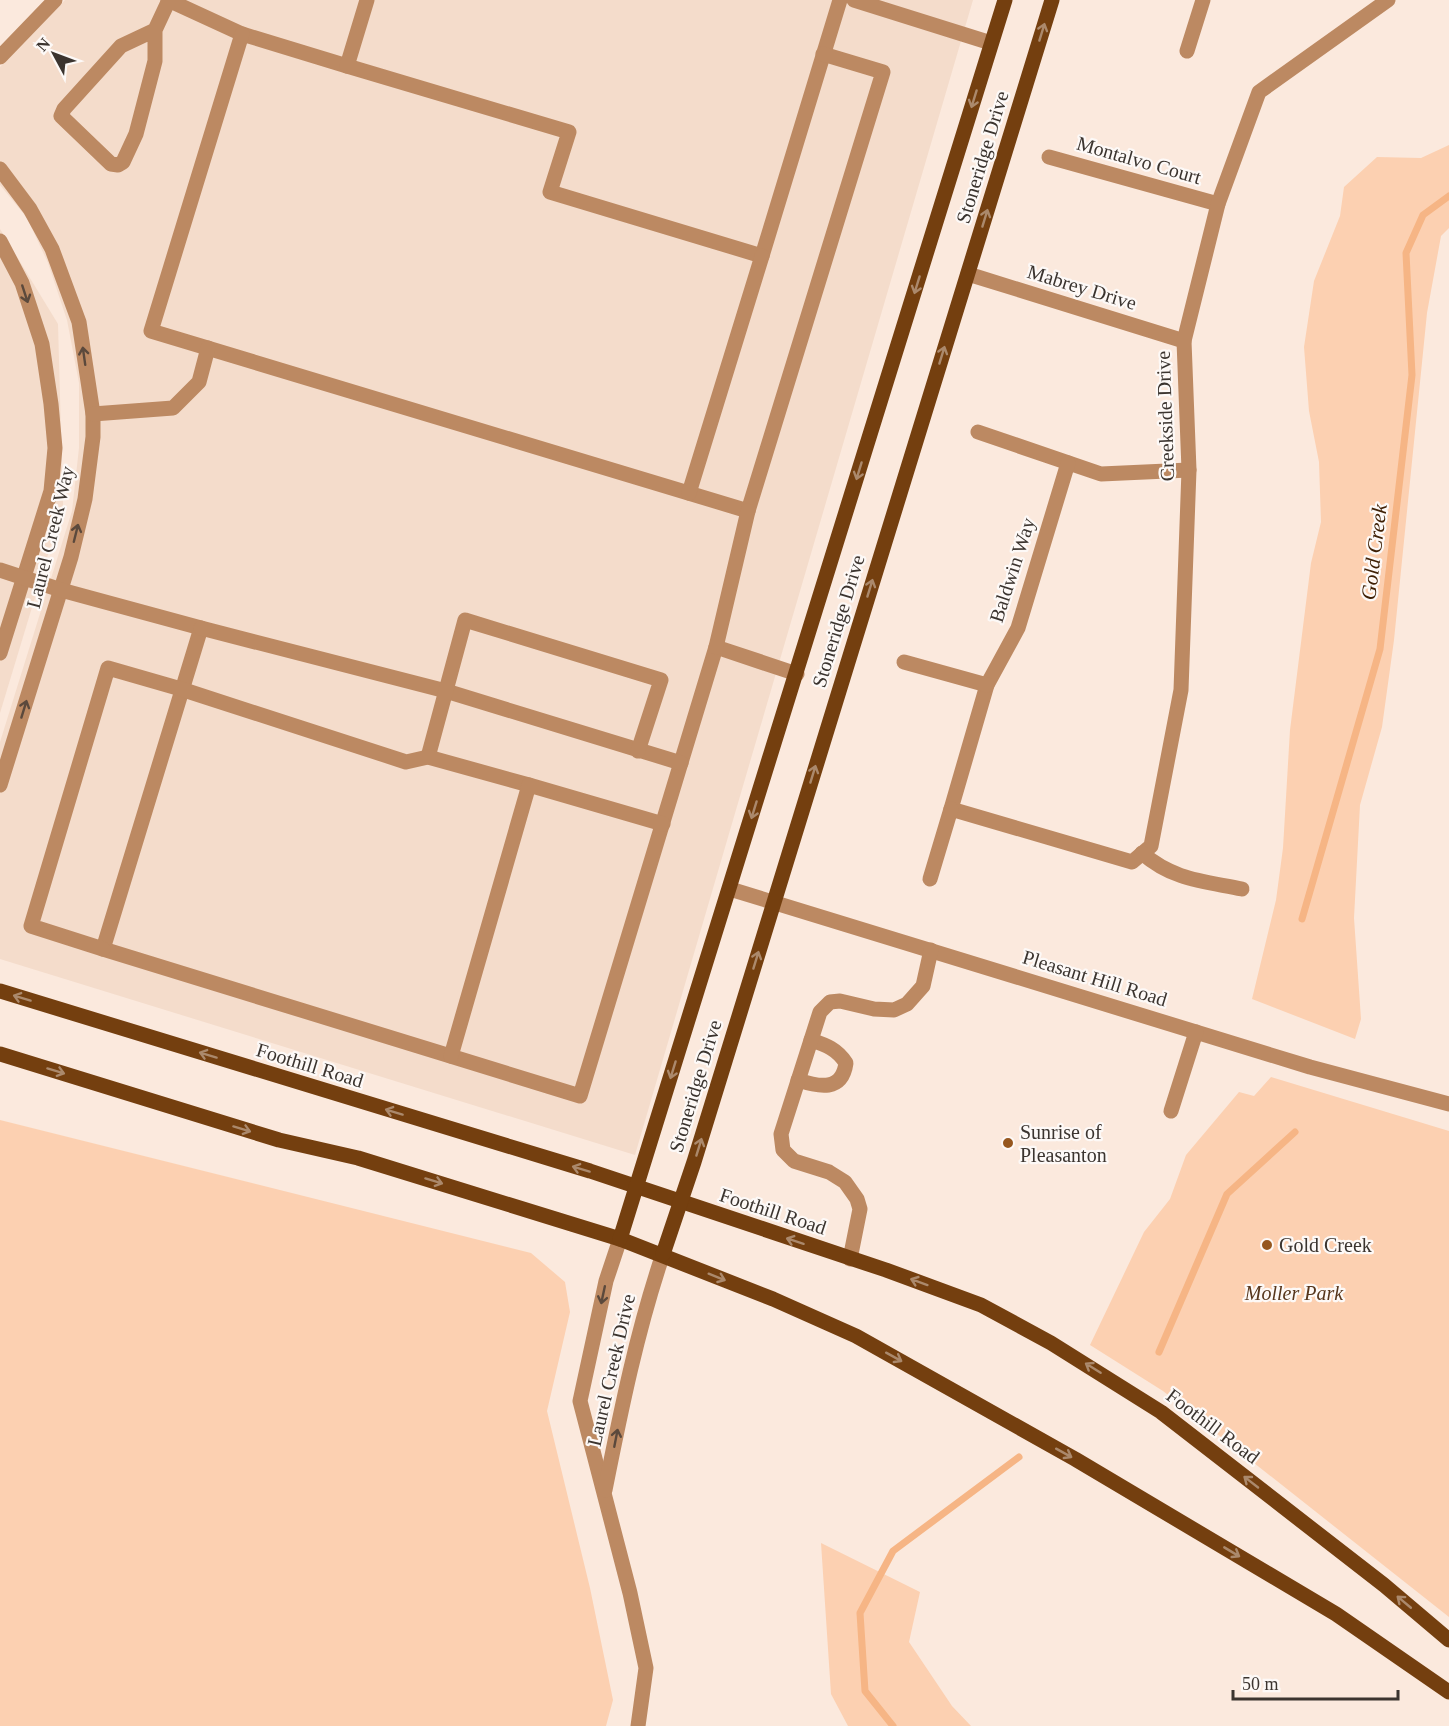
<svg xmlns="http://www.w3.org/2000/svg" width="1449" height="1726" font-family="'Times New Roman',serif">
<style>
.built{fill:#f4dccb}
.green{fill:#fcd0b1}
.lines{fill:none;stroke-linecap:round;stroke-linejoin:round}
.stream{stroke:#f6b585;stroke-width:7}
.minor{stroke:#bc8962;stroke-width:15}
.major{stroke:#743f0f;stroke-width:15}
.oneway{stroke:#ab896c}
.oneway2{stroke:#5b493c}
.poi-dot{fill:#96571f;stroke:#fdf9f7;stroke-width:2}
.labels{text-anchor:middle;stroke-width:4.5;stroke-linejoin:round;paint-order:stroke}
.street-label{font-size:20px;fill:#3b342f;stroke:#fdf9f7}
.poi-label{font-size:20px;fill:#3b342f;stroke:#fdf9f7;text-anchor:start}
.park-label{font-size:20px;font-style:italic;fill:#57361c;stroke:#fdf9f7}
.water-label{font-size:21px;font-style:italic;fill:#3f2005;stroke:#fdf9f7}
</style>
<rect width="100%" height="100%" fill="#fbe9dd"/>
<!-- built -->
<g class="built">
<path d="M65,0h908l-338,1155 -635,-196v-217l72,-231 7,-63v-65l-12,-63 -19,-57 -21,-45 -27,-33v-118z"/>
<path d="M0,229l58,95 5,181 -63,208z"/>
</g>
<!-- green -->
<g class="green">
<path d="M1449,145v83l-8,8 -14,77 -33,327 -12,87 -22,78 -6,113 7,101 -6,20 -103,-40 24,-99 7,-52 7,-118 21,-167 10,-41 -2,-60 -10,-51 -5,-64 10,-66 26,-65 4,-29 33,-30 44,1z"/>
<path d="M1271,1077l178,54v486l-286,-226 -73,-46 54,-113 26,-33 16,-44 53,-63 15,4z"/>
<path d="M0,1120l531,133 34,29 5,30 -23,99 43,177 23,112 -7,26h-606z"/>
<path d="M821,1543l99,49 -11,50 43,64 19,20h-123l-17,-32z"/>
</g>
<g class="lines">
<!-- stream -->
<g class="stream">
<path d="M1302,919l78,-270 32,-274 -6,-122 17,-38 26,-19"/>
<path d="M1159,1352l68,-158 68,-62"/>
<path d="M893,1726l-28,-35 -5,-78 33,-62 126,-94"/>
</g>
<!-- minor -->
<g class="minor">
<path d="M168,0l74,34 105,32"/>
<path d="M367,0l-20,66 222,66 -19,60 212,64 78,-256"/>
<path d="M854,0l137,43"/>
<path d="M155,30l-34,16 -57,63 -3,7 50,48 7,1 5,-3 13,-28 19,-73v-31l14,-30"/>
<path d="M242,34l-91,297 597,180 135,-439 -60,-18"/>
<path d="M1187,51l16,-51"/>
<path d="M0,57l55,-57"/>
<path d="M1049,157l169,47"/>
<path d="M0,169l30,40 22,40 27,73 14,92v23l-8,62 -14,58 -71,228"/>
<path d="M0,241l22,42 20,61 9,60 4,44 -4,43 -51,162"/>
<path d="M968,274l216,67"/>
<path d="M93,414l80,-6 26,-26 9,-34"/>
<path d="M978,432l123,42 88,-4"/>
<path d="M1068,463l-50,165 -31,57 -36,124 181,53 19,-16 30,-156 8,-220 -5,-129 34,-137 41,-112 129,-92"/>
<path d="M689,493l73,-237"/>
<path d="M0,570l61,20 140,38 -98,321 477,147 136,-449 81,27"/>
<path d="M201,628l245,63 235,72"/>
<path d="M716,647l32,-136"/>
<path d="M904,662l83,23"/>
<path d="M428,757l37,-137 196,60 -23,71"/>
<path d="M1142,853c31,27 61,28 100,36"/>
<path d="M930,879l21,-70"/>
<path d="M730,889l580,178 139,37"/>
<path d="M103,949l-72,-23 77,-258 73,21 225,73 22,-5 101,28"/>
<path d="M451,1056l78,-271 134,39"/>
<path d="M798,1080c21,7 44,12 48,-17 -9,-14 -20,-18 -35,-23"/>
<path d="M1171,1111l25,-79"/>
<path d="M620,1239l-14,42 -26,120 50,192 16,75 -8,58"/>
<path d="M850,1259l10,-50 -3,-10 -12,-17 -16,-10 -35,-11 -11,-11 -2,-16 39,-122 10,-10 10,-1 34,8 20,1 13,-6 16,-18 8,-36"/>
<path d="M605,1490c16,-80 32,-159 58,-236"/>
</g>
<!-- major -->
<g class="major">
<path d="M0,991l590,180 296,99 95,35 70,38 110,69 223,173 65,55"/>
<path d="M0,1054l279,86 79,18 262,81 153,60 83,37 219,123 261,155 113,78"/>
<path d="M620,1239l385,-1239"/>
<path d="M663,1254l31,-92 358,-1162"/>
</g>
</g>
<!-- one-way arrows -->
<defs><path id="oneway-shaft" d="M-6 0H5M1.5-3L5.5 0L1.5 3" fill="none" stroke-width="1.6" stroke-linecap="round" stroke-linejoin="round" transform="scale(1.5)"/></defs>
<g class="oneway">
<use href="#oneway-shaft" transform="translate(1042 32) rotate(-73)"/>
<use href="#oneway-shaft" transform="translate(974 99) rotate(107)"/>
<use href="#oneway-shaft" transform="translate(985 218) rotate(-73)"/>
<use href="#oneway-shaft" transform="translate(917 285) rotate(107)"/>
<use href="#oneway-shaft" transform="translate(942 355) rotate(-73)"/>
<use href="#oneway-shaft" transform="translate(859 471) rotate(107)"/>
<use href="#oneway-shaft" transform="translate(870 588) rotate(-73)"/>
<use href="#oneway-shaft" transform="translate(813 774) rotate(-73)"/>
<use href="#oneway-shaft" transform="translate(754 810) rotate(107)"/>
<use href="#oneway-shaft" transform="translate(756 960) rotate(-73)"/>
<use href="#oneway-shaft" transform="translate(22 998) rotate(-163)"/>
<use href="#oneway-shaft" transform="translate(208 1055) rotate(-163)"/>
<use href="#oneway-shaft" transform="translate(673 1070) rotate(107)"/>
<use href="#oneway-shaft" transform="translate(56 1071) rotate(17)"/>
<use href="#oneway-shaft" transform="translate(394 1112) rotate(-163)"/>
<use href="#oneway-shaft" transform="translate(242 1129) rotate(17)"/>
<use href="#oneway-shaft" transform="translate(699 1147) rotate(-73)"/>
<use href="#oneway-shaft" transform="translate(581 1169) rotate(-163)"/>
<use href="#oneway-shaft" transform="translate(434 1181) rotate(17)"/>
<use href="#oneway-shaft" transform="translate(795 1241) rotate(-162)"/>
<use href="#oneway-shaft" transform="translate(717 1277) rotate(22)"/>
<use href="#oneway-shaft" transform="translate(919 1282) rotate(-160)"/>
<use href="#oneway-shaft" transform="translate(894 1357) rotate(29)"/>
<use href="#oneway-shaft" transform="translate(1093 1368) rotate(-148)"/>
<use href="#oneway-shaft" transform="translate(1064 1453) rotate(29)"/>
<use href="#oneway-shaft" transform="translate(1251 1482) rotate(-142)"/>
<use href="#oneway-shaft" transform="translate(1232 1552) rotate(31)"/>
<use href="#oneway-shaft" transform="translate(1404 1602) rotate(-140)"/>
</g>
<g class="oneway2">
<use href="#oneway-shaft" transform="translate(25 294) rotate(72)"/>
<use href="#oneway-shaft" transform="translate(84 356) rotate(-98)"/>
<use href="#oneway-shaft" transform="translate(76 533) rotate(-76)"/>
<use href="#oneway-shaft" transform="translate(24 709) rotate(-73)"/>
<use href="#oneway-shaft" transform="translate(603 1295) rotate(102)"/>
<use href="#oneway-shaft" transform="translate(616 1438) rotate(-79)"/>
</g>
<!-- markers -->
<g class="poi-dot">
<circle cx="1008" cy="1143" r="6"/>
<circle cx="1267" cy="1245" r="6"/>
</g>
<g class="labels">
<!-- street labels -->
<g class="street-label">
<text transform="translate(982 157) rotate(-73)" y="7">Stoneridge Drive</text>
<text transform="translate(1139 160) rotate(16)" y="7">Montalvo Court</text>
<text transform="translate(1082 287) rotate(17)" y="7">Mabrey Drive</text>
<text transform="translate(1165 416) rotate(-92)" y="7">Creekside Drive</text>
<text transform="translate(50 537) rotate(-76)" y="7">Laurel Creek Way</text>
<text transform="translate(1012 570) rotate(-72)" y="7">Baldwin Way</text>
<text transform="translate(838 621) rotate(-73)" y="7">Stoneridge Drive</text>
<text transform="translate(1095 978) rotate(17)" y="7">Pleasant Hill Road</text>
<text transform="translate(310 1065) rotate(17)" y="7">Foothill Road</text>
<text transform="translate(695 1086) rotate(-73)" y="7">Stoneridge Drive</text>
<text transform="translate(773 1211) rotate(18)" y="7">Foothill Road</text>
<text transform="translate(611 1370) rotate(-77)" y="7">Laurel Creek Drive</text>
<text transform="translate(1213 1426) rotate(37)" y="7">Foothill Road</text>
</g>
<!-- poi labels -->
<g class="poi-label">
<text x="1020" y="1139">Sunrise of<tspan x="1020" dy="23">Pleasanton</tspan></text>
<text x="1279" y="1252">Gold Creek</text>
</g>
<!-- park labels -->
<g class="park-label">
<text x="1294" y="1300">Moller Park</text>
</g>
<!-- water labels -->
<g class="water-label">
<text transform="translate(1374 552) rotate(-83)" y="7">Gold Creek</text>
</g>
</g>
<!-- north arrow -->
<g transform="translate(54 54) rotate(311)" stroke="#fdf9f7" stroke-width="4.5" paint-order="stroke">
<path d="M0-4.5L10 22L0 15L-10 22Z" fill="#3b342f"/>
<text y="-9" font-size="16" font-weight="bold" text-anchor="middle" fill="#3b342f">N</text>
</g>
<!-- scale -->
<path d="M1233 1690v9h165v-9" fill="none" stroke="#3b342f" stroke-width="3"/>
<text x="1242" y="1690" font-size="18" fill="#3b342f" stroke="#fdf9f7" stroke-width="4.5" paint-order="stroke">50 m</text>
</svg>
